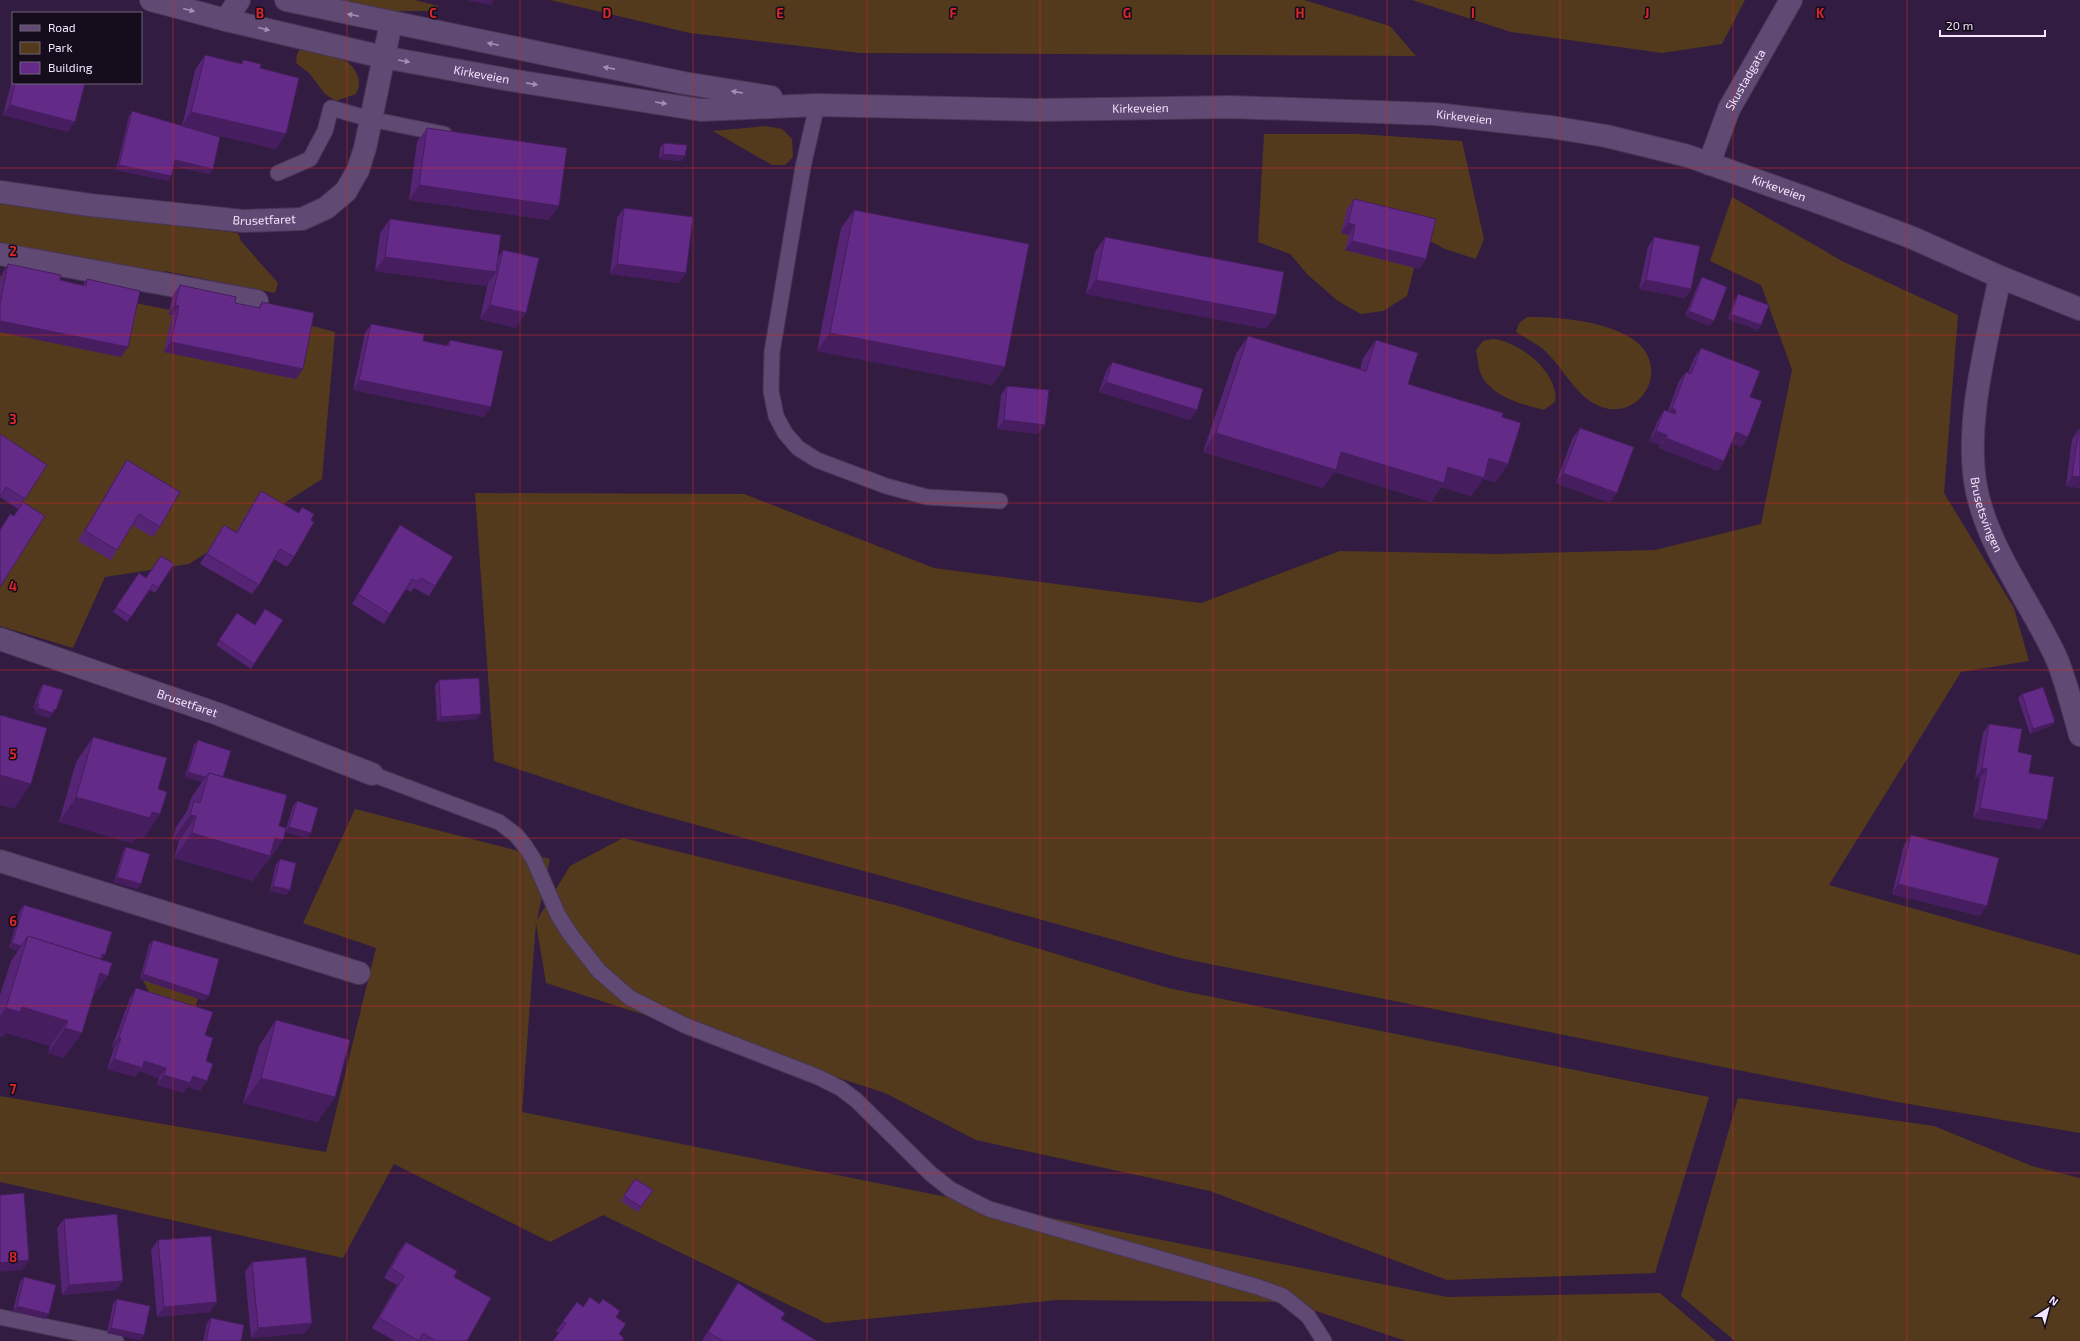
<svg xmlns="http://www.w3.org/2000/svg" width="2080" height="1341" font-family="'Exo 2',sans-serif">
<style>
.green{fill:#533a1c}
.lines{fill:none;stroke-linecap:round;stroke-linejoin:round}
.lane-casing{stroke:#493656;stroke-width:17}
.street-casing{stroke:#493656;stroke-width:24}
.secondary-casing{stroke:#493656;stroke-width:24}
.lane{stroke:#604972;stroke-width:15}
.street{stroke:#604972;stroke-width:22}
.secondary{stroke:#604972;stroke-width:22}
.wall{fill:#562475}
.shaded-wall{fill:#461d5f}
.building{fill:#642a88;stroke:#461d5f}
.oneway{fill:#a290b1}
.grid{fill:none;stroke:#d62828;stroke-width:1;stroke-opacity:0.55}
.labels{text-anchor:middle;stroke-width:3;stroke-linejoin:round;paint-order:stroke}
.street-label{font-size:12px;fill:#f3e6fe;stroke:#150c1c}
.grid-label{font-size:13px;text-anchor:middle;font-weight:bold;fill:#d62828;stroke:#150c1c;stroke-width:3;stroke-linejoin:round;paint-order:stroke}
</style>
<rect width="100%" height="100%" fill="#321c41"/>
<!-- green -->
<g class="green">
<path d="M326,0h89l23,6 -1,5h-47z"/>
<path d="M550,0h754l86,26 26,30 -556,-3 -170,-20z"/>
<path d="M1412,0h333l-23,44 -60,9 -151,-21z"/>
<path d="M300,49c21,4 50,4 58,28 2,6 1,11 -2,17l-20,7 -11,-7 -16,-21 -13,-10 1,-9z"/>
<path d="M766,126l16,3 10,10 1,18 -8,8h-13l-59,-34z"/>
<path d="M1264,134h95l103,7 22,98 -8,20 -31,-10 -23,-12 -15,59 -24,15 -22,3 -23,-13 -30,-26 -18,-21 -32,-12z"/>
<path d="M1732,197l110,64 116,54 -14,178 70,115 15,53 -68,11 -132,213 251,70v178l-183,-31 -717,-144 -545,-150 -141,-47 -19,-268 269,1 190,74 267,35 139,-52 157,3 158,-4 106,-26 31,-154 -31,-85 -51,-24z"/>
<path d="M0,204l238,29 3,8 37,42 -3,10 -110,-22 -1,6 -88,-16 -76,-18z"/>
<path d="M0,276l180,36 129,13 26,7 -13,147 -133,85 -84,13 -32,71 -73,-22v-71l28,-71 -28,-10z"/>
<path d="M1527,317c31,-1 90,5 113,28 30,31 -5,79 -43,60 -23,-11 -34,-38 -53,-55 -8,-7 -19,-12 -28,-18l3,-9z"/>
<path d="M1492,339c26,1 68,34 63,63l-11,8c-23,-6 -57,-14 -65,-41 -1,-6 -2,-13 -3,-19l7,-9z"/>
<path d="M355,809l195,50 -13,61 33,-54 53,-28 272,67 273,83 541,109 -54,176 -208,7 -237,-89 -234,-51 -91,-47 -339,-110 -10,-60 -14,189 925,185 213,-4 56,48h-310l-117,-39 -232,-2 -231,23 -223,-108 -53,27 -156,-78 -51,94 -343,-76v-86l326,56 50,-204 -73,-25z"/>
<path d="M153,947l56,17 -14,44 -45,-14 -7,-14z"/>
<path d="M1738,1098l196,28 98,40 48,12v163h-345l-54,-45z"/>
</g>
<g class="lines">
<!-- lane casing -->
<g class="lane-casing">
<g id="lane">
<path d="M817,105l-14,62 -31,185 -1,39 5,25 9,17 13,15 19,12 69,26 41,11 73,4"/>
<path d="M278,173l32,-14 15,-28 6,-23 39,11 74,15"/>
<path d="M372,774l127,48 17,13 9,11 9,14 24,55 12,19 29,37 31,27 54,27 134,52 22,11 16,12 75,74 19,15 21,11 18,9 269,78 25,9 25,20 16,25"/>
<path d="M0,1317l116,24"/>
</g>
</g>
<!-- street casing -->
<g class="street-casing">
<g id="street">
<path d="M226,20l13,-20"/>
<path id="s1" d="M1709,164l20,-55 62,-109"/>
<path id="s2" d="M0,192l90,13 153,16 59,-2 24,-11 20,-17 12,-21 7,-22 26,-125"/>
<path d="M0,254l257,47"/>
<path id="s3" d="M2000,277c-13,64 -37,151 -23,215 13,59 52,108 78,163 10,21 18,56 25,80"/>
<path id="s4" d="M0,639l218,75 154,60"/>
<path d="M0,861l359,112"/>
</g>
</g>
<!-- secondary casing -->
<g class="secondary-casing">
<g id="secondary">
<path id="s5" d="M151,0l75,20 157,37 127,23 191,30 116,-5 221,5 193,-3 204,7 116,13 55,9 82,20 135,48 90,34 87,39 80,32"/>
<path d="M286,0l398,83 87,14"/>
</g>
</g>
<!-- lane -->
<use href="#lane" class="lane"/>
<!-- street -->
<use href="#street" class="street"/>
<!-- secondary -->
<use href="#secondary" class="secondary"/>
</g>
<!-- wall -->
<g class="wall">
<path d="M205,55l36,9 2,-4 17,8 16,81 -73,-17 10,37 -3,5 -36,-8 -6,15 -52,-11 13,-54 3,-5 50,15 13,-56z"/>
<path d="M13,76v7h72l-17,49 -65,-17z"/>
<path d="M427,128l122,92 -140,-20 8,-58z"/>
<path d="M664,143l18,18 -23,-2 1,-11z"/>
<path d="M1354,199l66,70 -75,-19 4,-15 -8,-2 6,-24z"/>
<path d="M624,208l55,75 -69,-9 7,-56z"/>
<path d="M854,210l138,175 -175,-34 24,-123z"/>
<path d="M390,219l108,38 5,-7 13,78 -36,-9 8,-36 -2,3 -111,-15 5,-38z"/>
<path d="M1105,237l161,92 -180,-35 9,-42z"/>
<path d="M1654,237l37,52 -6,9 -46,-9 9,-42z"/>
<path d="M8,264l52,16 23,5 4,-6 41,68 -7,10 -121,-25v-51l2,-7z"/>
<path d="M1702,277l12,44 -4,5 -25,-10 14,-34z"/>
<path d="M180,285l55,18 23,5 4,-6 34,77 -132,-27 8,-37h-4l5,-20z"/>
<path d="M1738,294l23,31 -3,5 -30,-11 7,-20z"/>
<path d="M371,324l52,17 23,5 4,-6 34,77 -131,-27 12,-57z"/>
<path d="M1248,336l112,33 3,-11 13,-18 32,44 94,33 6,47 -13,18 -12,-3 -12,17 -30,-9 -10,15 -97,-30 -11,16 -120,-36 33,-98z"/>
<path d="M1701,348l49,49 -8,50 -11,-4 -7,18 -6,10 -59,-23 1,-3 -11,-4 9,-21 6,-10 4,1 11,-30 7,-9 2,1 6,-15z"/>
<path d="M1112,362l85,48 -7,10 -91,-28 7,-21z"/>
<path d="M1007,386l31,48 -41,-5 4,-34z"/>
<path d="M1580,428l30,75 -54,-20 17,-46z"/>
<path d="M2079,429h1v59l-14,-2 6,-47z"/>
<path d="M0,434l47,31 -24,37 -9,14 4,-7 -18,-12z"/>
<path d="M127,460l33,67 -7,10 -21,-12 -21,35 -33,-19 42,-71z"/>
<path d="M261,491l37,22 4,-6 9,13 -17,37 -7,10 -13,-8 -15,26 -7,9 -52,-30 17,-29 7,-10 12,7 18,-31z"/>
<path d="M400,525l35,61 -6,10 -15,-8 -3,4 -5,-3 -16,25 -6,10 -32,-20 41,-69z"/>
<path d="M174,564l-19,29 -5,-3 -23,32 -14,-10 26,-39 7,5z"/>
<path d="M237,613l17,12 29,-5 -32,49 -35,-24z"/>
<path d="M439,680l38,39 -40,3 -2,-37z"/>
<path d="M43,684l10,31 -1,-1 -3,4 -15,-5 2,-4 -3,-1 7,-19z"/>
<path d="M2022,694l33,28 -4,4 -21,8 -12,-36z"/>
<path d="M1989,724l29,28 29,68 -7,9 -67,-11 7,-40h-5l8,-45z"/>
<path d="M93,737l65,52 2,25 -17,25 -6,-2 -5,6 -73,-21 17,-60z"/>
<path d="M198,740l25,37 56,49 7,3 7,-23 4,-5 14,32 -4,5 -22,-6 -2,8 -18,25h-1l-11,16 -79,-23 5,-17 -6,-1 3,-13 11,-16 4,-13 11,-16 -17,-5 9,-32z"/>
<path d="M1911,835l69,81 -88,-22 12,-49z"/>
<path d="M126,847l15,37 -4,5 -23,-7 9,-31z"/>
<path d="M280,859l10,31 -4,5 -16,-4 6,-27z"/>
<path d="M24,905l81,50 -3,4 -9,38 -29,61 -16,-5 2,-7 -44,-13 -3,4h-3v-42l11,-34 7,-10 -9,-3 11,-38z"/>
<path d="M153,940l52,61 -65,-22 9,-34z"/>
<path d="M136,988l69,47 1,26 -6,30 -12,-4 -5,6 -26,-8 2,-7 -20,-7 -4,6 -28,-8 7,-21 -2,-1 18,-49z"/>
<path d="M276,1020l59,77 -18,25 -74,-19 16,-57z"/>
<path d="M635,1179l18,11 -15,22 -17,-11z"/>
<path d="M64,1219l59,62 -7,9 -54,5 -5,-67z"/>
<path d="M158,1240l52,72 -53,5 -6,-67z"/>
<path d="M406,1242l48,35 13,64h-72l-23,-13 25,-43 -13,-7 15,-27z"/>
<path d="M252,1262l60,61 -7,10 -54,5 -6,-66z"/>
<path d="M24,1277l21,42 -32,-8 7,-29z"/>
<path d="M738,1283l43,36 36,22h-115l29,-48z"/>
<path d="M117,1299l27,36 -4,5 -33,-7 6,-29z"/>
<path d="M577,1302l6,5 16,-3 21,7 -61,22 -3,-2z"/>
<path d="M211,1318l30,23h-38l4,-18z"/>
</g>
<!-- shaded-wall -->
<g class="shaded-wall">
<path d="M469,0h25l-3,5 -22,-4z"/>
<path d="M10,105l65,17 -7,10 -65,-17z"/>
<path d="M191,112l95,22 -10,15 -95,-22z"/>
<path d="M663,154l22,2 -3,5 -23,-2z"/>
<path d="M175,160l38,9 -3,5 -39,-9z"/>
<path d="M119,165l52,11 -3,5 -52,-11z"/>
<path d="M419,185l140,21 -10,14 -140,-20z"/>
<path d="M1348,223l7,2 -6,10 -8,-2z"/>
<path d="M1352,241l74,18 -6,10 -75,-19z"/>
<path d="M385,257l111,15 -10,14 -111,-15z"/>
<path d="M617,264l69,9 -7,10 -69,-9z"/>
<path d="M1096,280l180,35 -10,14 -180,-35z"/>
<path d="M1646,280l45,9 -6,9 -46,-9z"/>
<path d="M175,305l4,1 -7,9h-4z"/>
<path d="M490,305l36,8 -10,15 -36,-9z"/>
<path d="M1689,311l25,10 -4,5 -25,-10z"/>
<path d="M1731,314l30,11 -3,5 -30,-11z"/>
<path d="M0,321l128,26 -7,10 -121,-25z"/>
<path d="M830,333l175,34 -13,18 -175,-34z"/>
<path d="M171,342l132,27 -7,10 -132,-27z"/>
<path d="M359,380l132,27 -7,10 -131,-27z"/>
<path d="M1106,382l91,28 -7,10 -91,-28z"/>
<path d="M1672,408l4,2 -6,10 -5,-2z"/>
<path d="M1004,420l41,5 -7,9 -41,-5z"/>
<path d="M1656,431l11,4 -7,10 -11,-4z"/>
<path d="M1736,432l12,5 -6,10 -13,-5z"/>
<path d="M1216,433l125,19 107,15 41,-9 19,6 -13,18 -12,-3 -12,17 -30,-9 -10,15 -97,-30 -11,16 -120,-36z"/>
<path d="M1666,438l58,23 -6,10 -59,-23z"/>
<path d="M1563,473l54,20 -7,10 -54,-20z"/>
<path d="M2072,476l8,1v11l-14,-2z"/>
<path d="M37,703l2,1 -3,5 -3,-1z"/>
<path d="M38,708l16,1 2,1 -7,8 -15,-5z"/>
<path d="M481,714l-4,5 -40,3 4,-5z"/>
<path d="M2055,722l-4,4 -21,8 3,-5z"/>
<path d="M1982,768l5,1 -7,9h-5z"/>
<path d="M188,772l17,5 -3,5 -17,-5z"/>
<path d="M0,775l31,9 -17,25 -14,-4z"/>
<path d="M76,797l76,15 8,2 -17,25 -6,-2 -5,6 -73,-21z"/>
<path d="M1980,808l67,12 -7,9 -67,-11z"/>
<path d="M190,815l6,1 -17,25 -6,-1z"/>
<path d="M289,827l22,6 -4,5 -22,-6z"/>
<path d="M192,833l83,5 8,2 -18,25h-1l-11,16 -79,-23z"/>
<path d="M117,877l24,7 -4,5 -23,-7z"/>
<path d="M1898,884l89,22 -7,10 -88,-22z"/>
<path d="M273,886l17,4 -4,5 -16,-4z"/>
<path d="M12,943l9,3 -3,5 -9,-3z"/>
<path d="M102,954l3,1 -3,5 -3,-1z"/>
<path d="M100,973l8,3 -18,25z"/>
<path d="M143,974l66,22 -4,5 -65,-22z"/>
<path d="M22,1007l46,14 -18,25 -44,-13 -3,4h-3v-21l6,-8z"/>
<path d="M65,1028l17,5 -18,25 -16,-5z"/>
<path d="M119,1037l2,1 -7,10 -2,-1z"/>
<path d="M114,1059l30,2 22,7 -7,10 -20,-7 -4,6 -28,-8z"/>
<path d="M164,1075l29,1 14,5 -7,10 -12,-4 -5,6 -26,-8z"/>
<path d="M261,1078l74,19 -18,25 -74,-19z"/>
<path d="M29,1260l-7,10 -22,2v-9z"/>
<path d="M123,1281l-7,9 -54,5 7,-10z"/>
<path d="M217,1302l-7,10 -53,5 7,-10z"/>
<path d="M17,1306l32,8 -4,5 -32,-8z"/>
<path d="M312,1323l-7,10 -54,5 7,-10z"/>
<path d="M111,1328l33,7 -4,5 -33,-7z"/>
</g>
<!-- building -->
<g class="building">
<path d="M205,55l37,9 1,-4 18,4 -1,4 39,10 -13,56 -95,-22z"/>
<path d="M15,83h70l-10,39 -65,-17z"/>
<path d="M132,111l88,26 -7,32 -38,-9 -4,16 -52,-11z"/>
<path d="M427,128l140,20 -8,58 -140,-21z"/>
<path d="M664,143l23,2 -2,11 -22,-2z"/>
<path d="M1354,199l82,20 -10,40 -74,-18 3,-16 -7,-2z"/>
<path d="M624,208l69,9 -7,56 -69,-9z"/>
<path d="M854,210l175,34 -24,123 -175,-34z"/>
<path d="M390,219l111,16 -5,37 -111,-15z"/>
<path d="M1105,237l179,35 -8,43 -180,-35z"/>
<path d="M1654,237l46,9 -9,43 -45,-9z"/>
<path d="M503,250l36,8 -13,55 -36,-8z"/>
<path d="M8,264l53,11 -1,5 12,3 14,3 1,-7 53,12 -12,56 -128,-26v-17z"/>
<path d="M1702,277l25,10 -13,34 -25,-10z"/>
<path d="M180,285l56,12 -1,6 25,5 2,-6 52,11 -11,56 -132,-27 8,-36 -4,-1z"/>
<path d="M1738,294l31,11 -8,20 -30,-11z"/>
<path d="M371,324l53,10 -1,7 26,5 1,-6 53,11 -12,56 -132,-27z"/>
<path d="M1248,336l118,35 10,-31 42,13 -10,31 95,29 -1,4 19,6 -13,41 -19,-6 -5,20 -36,-11 -4,16 -103,-31 -5,18 -120,-37z"/>
<path d="M1701,348l59,23 -10,26 12,4 -14,36 -12,-5 -12,29 -58,-23 1,-3 -11,-4 8,-21 11,4 1,-4 -4,-2 14,-36 5,2z"/>
<path d="M1112,362l91,27 -6,21 -91,-28z"/>
<path d="M1007,386l42,4 -4,35 -41,-5z"/>
<path d="M1580,428l54,19 -17,46 -54,-20z"/>
<path d="M2079,429h1v48l-8,-1z"/>
<path d="M0,434l47,31 -22,34 -19,-12 -6,9z"/>
<path d="M127,460l53,32 -20,35 -21,-13 -22,36 -32,-19z"/>
<path d="M261,491l38,22 3,-6 12,7 -3,6 3,2 -20,35 -14,-8 -21,36 -52,-31 17,-29 13,8z"/>
<path d="M23,502l22,14 -45,71v-57l10,-16 4,2z"/>
<path d="M400,525l53,32 -18,29 -14,-8 -3,4 -6,-3 -22,35 -32,-20z"/>
<path d="M161,556l13,8 -16,24 -5,-4 -22,33 -15,-10 23,-34 7,5z"/>
<path d="M265,609l18,11 -29,44 -35,-24 18,-27 18,12z"/>
<path d="M479,678l2,36 -40,3 -2,-37z"/>
<path d="M43,684l20,6 -7,20 -2,-1 -1,4 -15,-5 1,-4 -2,-1z"/>
<path d="M2043,687l12,35 -22,7 -11,-35z"/>
<path d="M0,715l47,13 -16,56 -31,-9z"/>
<path d="M1989,724l33,5 -4,23 14,3 -3,18 25,4 -7,43 -67,-12 7,-39 -5,-1z"/>
<path d="M93,737l74,21 -9,31 9,3 -7,22 -8,-2 -2,6 -74,-21z"/>
<path d="M198,740l33,11 -8,26 -14,-4 -4,4 -17,-5z"/>
<path d="M209,773l78,22 -8,31 7,2 -3,12 -8,-2 -5,18 -78,-23 4,-17 -6,-1 4,-14 6,2z"/>
<path d="M297,801l21,7 -7,25 -22,-6z"/>
<path d="M1911,835l88,23 -12,48 -89,-22z"/>
<path d="M126,847l24,7 -9,30 -24,-7z"/>
<path d="M280,859l16,4 -6,27 -17,-4z"/>
<path d="M24,905l88,27 -7,23 -3,-1 -1,5 -73,-23 -7,10 -9,-3z"/>
<path d="M28,936l84,27 -4,13 -8,-3 -18,60 -17,-5 3,-7 -46,-14 -2,5 -14,-4z"/>
<path d="M153,940l66,19 -10,37 -66,-22z"/>
<path d="M136,988l77,24 -8,23 8,3 -7,23 7,3 -6,17 -14,-5 -3,7 -26,-8 2,-7 -22,-7 -2,7 -28,-9 7,-21 -2,-1z"/>
<path d="M276,1020l74,20 -15,57 -74,-19z"/>
<path d="M635,1179l18,11 -12,17 -17,-11z"/>
<path d="M24,1193l5,67 -29,3v-68z"/>
<path d="M117,1214l6,67 -54,4 -5,-66z"/>
<path d="M211,1236l6,66 -53,5 -6,-67z"/>
<path d="M406,1242l51,29 -3,6 37,21 -24,43h-31l-13,-8 -4,8 -40,-23 25,-42 -13,-8z"/>
<path d="M306,1257l6,66 -54,5 -6,-66z"/>
<path d="M24,1277l32,8 -7,29 -32,-8z"/>
<path d="M738,1283l47,30 -4,6 36,22h-94l-15,-9z"/>
<path d="M590,1297l9,7 4,-5 17,12 -4,6 10,7 -7,10 5,4 -2,3h-69l13,-18 -3,-2 14,-19 6,5z"/>
<path d="M117,1299l33,7 -6,29 -33,-7z"/>
<path d="M211,1318l33,7 -3,16h-35z"/>
</g>
<!-- one-way arrows -->
<defs><path id="oneway-solid" d="M-6-.8H1V-3.2L6.5 0L1 3.2V.8H-6Z"/></defs>
<g class="oneway">
<use href="#oneway-solid" transform="translate(189 10) rotate(15)"/>
<use href="#oneway-solid" transform="translate(353 15) rotate(-168)"/>
<use href="#oneway-solid" transform="translate(264 29) rotate(14)"/>
<use href="#oneway-solid" transform="translate(493 44) rotate(-168)"/>
<use href="#oneway-solid" transform="translate(404 61) rotate(10)"/>
<use href="#oneway-solid" transform="translate(609 68) rotate(-169)"/>
<use href="#oneway-solid" transform="translate(532 84) rotate(9)"/>
<use href="#oneway-solid" transform="translate(737 92) rotate(-171)"/>
<use href="#oneway-solid" transform="translate(661 103) rotate(9)"/>
</g>
<!-- grid -->
<path class="grid" d="M173,0v1341M347,0v1341M520,0v1341M693,0v1341M867,0v1341M1040,0v1341M1213,0v1341M1387,0v1341M1560,0v1341M1733,0v1341M1907,0v1341M0,168h2080M0,335h2080M0,503h2080M0,670h2080M0,838h2080M0,1006h2080M0,1173h2080"/>
<g class="labels">
<!-- street labels -->
<g class="street-label">
<text dy="4" stroke="none"><textPath href="#s5" startOffset="339">Kirkeveien</textPath></text>
<text dy="4" stroke="none"><textPath href="#s1" startOffset="92">Skustadgata</textPath></text>
<text dy="4" stroke="none"><textPath href="#s5" startOffset="1001">Kirkeveien</textPath></text>
<text dy="4" stroke="none"><textPath href="#s5" startOffset="1325">Kirkeveien</textPath></text>
<text dy="4" stroke="none"><textPath href="#s5" startOffset="1649">Kirkeveien</textPath></text>
<text dy="4" stroke="none"><textPath href="#s2" startOffset="266">Brusetfaret</textPath></text>
<text dy="4" stroke="none"><textPath href="#s3" startOffset="242">Brusetsvingen</textPath></text>
<text dy="4" stroke="none"><textPath href="#s4" startOffset="198">Brusetfaret</textPath></text>
</g>
</g>
<g class="grid-label">
<text x="260" y="18">B</text>
<text x="433" y="18">C</text>
<text x="607" y="18">D</text>
<text x="780" y="18">E</text>
<text x="953" y="18">F</text>
<text x="1127" y="18">G</text>
<text x="1300" y="18">H</text>
<text x="1473" y="18">I</text>
<text x="1647" y="18">J</text>
<text x="1820" y="18">K</text>
<text x="13" y="256">2</text>
<text x="13" y="424">3</text>
<text x="13" y="591">4</text>
<text x="13" y="759">5</text>
<text x="13" y="926">6</text>
<text x="13" y="1094">7</text>
<text x="13" y="1262">8</text>
</g>
<!-- legend -->
<rect x="12" y="12" width="130" height="72" fill="#150c1c" stroke="#6e6376"/>
<rect x="20" y="25" width="20" height="6" fill="#604972" stroke="#6e6376"/>
<text x="48" y="32" font-size="12" fill="#f3e6fe">Road</text>
<rect x="20" y="42" width="20" height="12" fill="#533a1c" stroke="#6e6376"/>
<text x="48" y="52" font-size="12" fill="#f3e6fe">Park</text>
<rect x="20" y="62" width="20" height="12" fill="#642a88" stroke="#6e6376"/>
<text x="48" y="72" font-size="12" fill="#f3e6fe">Building</text>
<!-- north arrow -->
<g transform="translate(2048 1309) rotate(36)" stroke="#150c1c" stroke-width="3" paint-order="stroke">
<path d="M0-3L7 15L0 10L-7 15Z" fill="#f3e6fe"/>
<text y="-6" font-size="11" font-weight="bold" text-anchor="middle" fill="#f3e6fe">N</text>
</g>
<!-- scale -->
<path d="M1940 30v6h105v-6" fill="none" stroke="#f3e6fe" stroke-width="2"/>
<text x="1946" y="30" font-size="12" fill="#f3e6fe" stroke="#150c1c" stroke-width="3" paint-order="stroke">20 m</text>
</svg>
